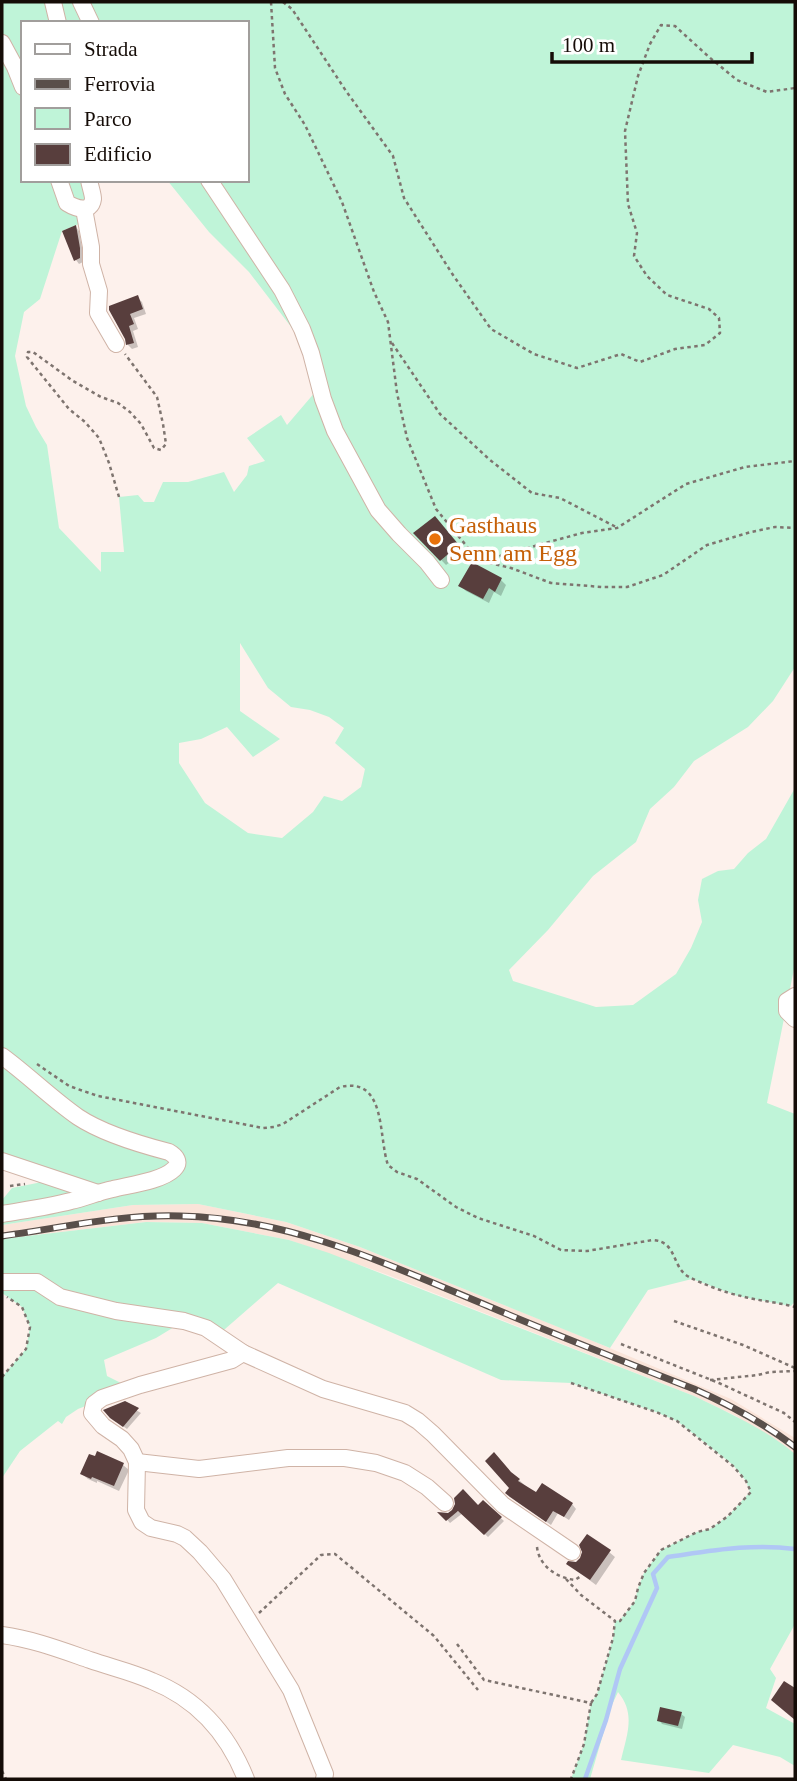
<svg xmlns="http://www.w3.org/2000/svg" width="797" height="1781" font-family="Georgia,serif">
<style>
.built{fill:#fae4d9}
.green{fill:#bff4d8;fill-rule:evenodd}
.shadow{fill:#0003}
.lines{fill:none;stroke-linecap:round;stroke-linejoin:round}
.stream{stroke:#b0c7f5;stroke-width:4.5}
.building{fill:#583e3d}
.minor-casing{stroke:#cfb3a6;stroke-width:18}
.path{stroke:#7e746f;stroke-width:2.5;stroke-dasharray:3.5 3.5;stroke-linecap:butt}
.minor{stroke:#fff;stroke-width:16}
.rail-casing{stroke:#594f4a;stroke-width:7}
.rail{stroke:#fff;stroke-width:4.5;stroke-dasharray:13;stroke-linecap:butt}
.food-dot{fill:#e8710a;stroke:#fff;stroke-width:2.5}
.labels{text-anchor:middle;stroke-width:7;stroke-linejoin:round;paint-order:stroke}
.food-label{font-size:24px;fill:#c56008;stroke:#fff;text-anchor:start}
</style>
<rect width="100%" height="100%" fill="#fdf1ec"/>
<!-- built -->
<path class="built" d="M198,1204l88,18 74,25 221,89 150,63 64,39v16l-59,-38 -42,-20 -306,-121 -99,-35 -87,-17 -56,-1 -144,17v-14l131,-20z"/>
<!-- green -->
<g class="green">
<path d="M2,2h793v665l-22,34 -25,26 -54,34 -20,26 -24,22 -14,33 -43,34 -45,54 -39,40 4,11 83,26 37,-2 43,-31 15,-26 11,-26 -4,-22 4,-21 16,-8 16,-2 14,-16 18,-14 29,-51v176l-28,139 28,11v187l-4,5 -53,-10 -46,-17 -44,11 -38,58 -250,-101 -74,-25 -88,-18 -65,1 -131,20v-25l10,-12 25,-5 14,-5 -49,-17zM23,23h224v157h-80l42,52 40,40 46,60 12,3 15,49 -35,41 -6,-10 -34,23 18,23 -16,5 -2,9 -13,17 -10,-20 -36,10h-25l-9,20h-10l-6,-7 -19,2 5,55h-23v20l-42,-44 -12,-83 -11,-18 -10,-21 -11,-50 9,-44 16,-13 22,-68 17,-7 13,-44h-69zM240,643l28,45 23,19 19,3 19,7 15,11 -9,15 30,26 -4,18 -19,14 -18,-5 -11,16 -31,26 -34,-5 -43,-30 -26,-40v-20l22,-4 26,-12 26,30 27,-18 -40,-28z"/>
<path d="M146,1222l56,1 87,17 40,13 365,143c35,17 71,33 101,58v170l-25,45 6,9 -10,30 29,16v42l-15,-9 -47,-12 -24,28 -88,-13c6,-26 15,-46 -3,-68l-7,15 -21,72h-19l13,-35 7,-41 6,-9 16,-56 2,-17 5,-1 15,-19 3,-13 6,-15 17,-23 36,-18 13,-3 18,-13 22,-24 -4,-11 -13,-16 -56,-44 -21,-9 -85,-29 -70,-3 -223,-97 -61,53 -33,-15 -28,17 -52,22 3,16 24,12 -53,21 -12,8 -4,7 -4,-3 -38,30 -18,27v-101l24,-28 4,-22 -8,-20 -20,-14v-54z"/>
</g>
<!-- shadow -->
<g class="shadow">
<path d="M76,227l3,4 4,22v9l-4,2 -3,-4 -12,-28z"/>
<path d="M137,297l5,5 4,12 -12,4 4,11 -5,2 5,16 -6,2 -4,-4 -1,-7 -17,-28z"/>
<path d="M440,523l23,29 -17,13 -30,-31z"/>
<path d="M501,580l5,5 -5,11 -7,-4 -5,11 -23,-12 -6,-6z"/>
<path d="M124,1403l17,10 -14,16 -11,-8z"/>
<path d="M123,1465l6,5 -10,21 -22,-10v2l-9,-4 -6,-5z"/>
<path d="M519,1480l17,15 36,9 4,5 -7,11 -11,-7 -7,12 -35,-24 -8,-9z"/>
<path d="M483,1502l21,19 -16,16 -25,-24 -13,10 -8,-9 6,1 6,-3 24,-4z"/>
<path d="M609,1552l6,5 -19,28 -28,-21 8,-1 6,-3z"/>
<path d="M681,1714l4,3 -3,12 -20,-5 -3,-4z"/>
</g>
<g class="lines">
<!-- stream -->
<path class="stream" d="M585,1779l21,-59 14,-51 37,-81 -4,-14 15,-17c42,-6 84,-14 127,-8"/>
</g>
<!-- building -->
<g class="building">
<path d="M76,225l4,23v10l-6,3 -12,-30z"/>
<path d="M138,295l5,14 -13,5 4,10 -5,2 5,17 -8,2 -1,-6 -16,-29v-4z"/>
<path d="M435,516l24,29 -19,16 -27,-28z"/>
<path d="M472,562l30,16 -7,14 -6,-4 -6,11 -25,-13z"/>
<path d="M125,1401l14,7 -16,19 -13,-9 -7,-8z"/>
<path d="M97,1451l27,12 -10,23 -22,-9 -1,2 -11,-5 9,-20 6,2z"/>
<path d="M494,1452l17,20 9,7 -2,2 18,11 6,-9 31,20 -9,14 -11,-6 -7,11 -36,-25 -5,-4 4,-5 -24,-27z"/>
<path d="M463,1489l15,16 5,-5 19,17 -18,18 -26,-24 -12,10 -9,-9 11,1 4,-3 3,-6 -1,-6z"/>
<path d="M587,1534l24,16 -21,30 -24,-16 2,-3 8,1 4,-4 2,-6 -3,-7z"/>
<path d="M784,1681l11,7v32l-24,-20z"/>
<path d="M660,1707l22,5 -4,14 -21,-5z"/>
</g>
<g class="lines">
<!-- minor casing -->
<g class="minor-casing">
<g id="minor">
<path d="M53,2l5,21"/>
<path d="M81,2l10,21"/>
<path d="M2,43l13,24 8,20"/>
<path d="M59,180l8,23c8,5 24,11 26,-4 0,-5 -3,-13 -4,-19"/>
<path d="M209,180l73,110 20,39 9,24 12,46 12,32 43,79 21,24 28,28 14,18"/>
<path d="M84,209l7,38v17l8,27 -1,22 18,31"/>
<path d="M795,996l-8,5v10l8,8"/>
<path d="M2,1056c26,19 50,43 76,61 24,16 64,28 91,35 7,4 12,10 5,17 -12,12 -45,16 -61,20 -15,3 -28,9 -42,12 -23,6 -46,9 -69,13"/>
<path d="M2,1161l96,32"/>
<path d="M2,1282h35l23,15 56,14 68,10 22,7 37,25 -11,7 -92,25 -38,13 -8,6 -2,9 11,13 19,13 9,10 6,13 -1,48 6,12 9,6 26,6 8,4 15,14 23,27 68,111 34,84 -1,5"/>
<path d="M243,1353l80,36 82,24 13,8 15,13 70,71 69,47"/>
<path d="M137,1462l62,7 89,-11h57l31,5 29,10 22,14 18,16"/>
<path d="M2,1635c30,4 59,15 88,25 20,7 42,12 62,21 45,18 76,53 94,98"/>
</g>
</g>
<!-- path -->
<g class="path">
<path d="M271,2l4,66 10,26 20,31 37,77 32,90 14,30 9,71 10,45 29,71 38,46 16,8 21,5 40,15 51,4h25l36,-12 44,-30 44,-13 24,-5 20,1"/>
<path d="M283,2l9,7 54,82 47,65 11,42 49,77 38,54 43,25 43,14 44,-14 19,8 35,-13 30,-4 15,-12 -1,-15 -10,-9 -42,-14 -20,-19 -13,-20 3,-23 -9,-29 -3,-73 13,-55 12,-32 11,-19 14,1 34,31 28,23 30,12 28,-4"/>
<path d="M392,343l48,71 50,46 42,33 28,5 56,29"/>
<path d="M119,497l-10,-34 -10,-25 -14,-16 -16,-13 -42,-52 1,-5h5l40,29 28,16 17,6 12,9 11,12 13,24 7,2 5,-6 -3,-20 -6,-27 -32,-43"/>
<path d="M486,560l59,-17 37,-10 35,-5 69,-44 59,-17 50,-6"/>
<path d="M37,1064l32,22 29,10 165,32 11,-1 9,-3 57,-37c47,-11 38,50 48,78l9,7 20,7 39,28 22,11 56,18 27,14 26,1 66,-11c25,2 18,27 36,37 14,7 37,16 52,19 18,5 36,6 54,11"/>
<path d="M10,1186l15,-2"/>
<path d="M674,1321l69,24 52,23"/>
<path d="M621,1344l98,39 65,30 11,9"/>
<path d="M2,1377l24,-28 4,-22 -8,-20 -15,-10"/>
<path d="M710,1380l48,-5 12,-3 25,-1"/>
<path d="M571,1383l85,29 21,9 56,45 13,15 5,11 -23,24 -18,13 -13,3 -36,18 -17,23 -6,15 -3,13 -15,20h-5"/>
<path d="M537,1547c2,19 20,31 38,33l6,-4"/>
<path d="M566,1579l15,16 34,26 -2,17 -16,56 -6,9"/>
<path d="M259,1613l62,-58 14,-1 99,82 44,54"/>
<path d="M457,1644l27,36 107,23 -7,41 -13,35"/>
<path d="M2,1771l4,8"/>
</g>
<!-- minor -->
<use href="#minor" class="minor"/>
<!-- rail casing -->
<g class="rail-casing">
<path id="rail" d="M2,1236c59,-8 118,-22 178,-20 110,2 209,49 308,90 68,29 137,56 206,83 36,16 70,34 101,58"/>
</g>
<!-- rail -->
<use href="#rail" class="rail"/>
</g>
<!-- markers -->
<circle class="food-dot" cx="435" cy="539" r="7"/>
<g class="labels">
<!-- food labels -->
<g class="food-label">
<text x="449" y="533">Gasthaus<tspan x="449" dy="28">Senn am Egg</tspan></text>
</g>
</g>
<!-- border -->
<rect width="797" height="1781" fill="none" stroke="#150c07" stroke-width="7"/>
<!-- legend -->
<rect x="21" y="21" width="228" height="161" fill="#ffffff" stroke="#a19e9c" stroke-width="2"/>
<rect x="35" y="44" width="35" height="10" fill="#ffffff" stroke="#a19e9c" stroke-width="2"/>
<text x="84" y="56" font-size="21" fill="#150c07">Strada</text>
<rect x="35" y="79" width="35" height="10" fill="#594f4a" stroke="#a19e9c" stroke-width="2"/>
<text x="84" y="91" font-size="21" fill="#150c07">Ferrovia</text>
<rect x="35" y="108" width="35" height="21" fill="#bff4d8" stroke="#a19e9c" stroke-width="2"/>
<text x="84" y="126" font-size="21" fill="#150c07">Parco</text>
<rect x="35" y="144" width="35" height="21" fill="#583e3d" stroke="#a19e9c" stroke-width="2"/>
<text x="84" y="161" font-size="21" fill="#150c07">Edificio</text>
<!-- scale -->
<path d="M552 52v10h200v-10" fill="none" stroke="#150c07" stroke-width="3.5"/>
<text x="562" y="52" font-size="21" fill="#150c07" stroke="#ffffff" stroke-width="5" paint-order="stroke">100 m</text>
</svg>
